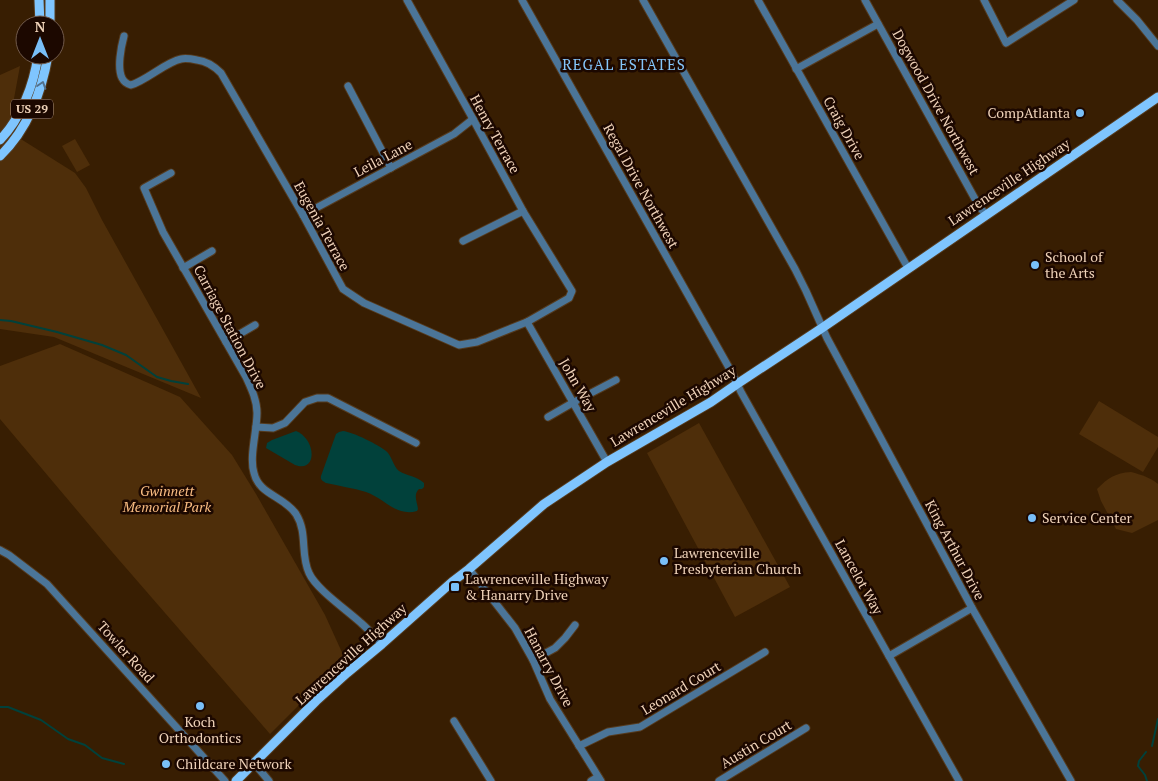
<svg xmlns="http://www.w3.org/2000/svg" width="1158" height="781" font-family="'PT Serif',serif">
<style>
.green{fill:#4e2e0a}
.water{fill:#01413b}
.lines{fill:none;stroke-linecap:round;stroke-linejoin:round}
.stream{stroke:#01413b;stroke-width:2}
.minor-casing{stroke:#553b1f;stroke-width:9}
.major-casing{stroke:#553b1f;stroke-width:11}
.minor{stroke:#4b7598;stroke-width:7}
.major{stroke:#7fc5fe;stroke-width:9}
.oneway{stroke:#52708c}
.poi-dot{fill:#79bff8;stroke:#1c0800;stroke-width:2}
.labels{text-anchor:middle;stroke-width:5;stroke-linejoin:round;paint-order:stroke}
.shield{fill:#1c0800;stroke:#b09581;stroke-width:1}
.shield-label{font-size:12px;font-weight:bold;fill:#efd2b8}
.street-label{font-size:14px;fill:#efd2b8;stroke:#1c0800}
.poi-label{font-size:14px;fill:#efd2b8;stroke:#1c0800;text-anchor:start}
.park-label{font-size:14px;font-style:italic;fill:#fabd82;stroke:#1c0800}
.neighbourhood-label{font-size:15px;letter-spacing:1px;fill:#85c6fa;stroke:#1c0800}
</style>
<rect width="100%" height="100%" fill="#381e02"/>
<!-- green -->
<g class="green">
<path d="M20,66l-12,65 67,42 11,15 16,32 99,178 -147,-61 -54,-8v-254z"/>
<path d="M75,139l15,26 -13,7 -15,-26z"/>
<path d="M60,344l120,53 52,58 24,39 69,121 20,44 -75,75 -157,-181 -113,-134v-53z"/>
<path d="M1099,401l59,36v10l-15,25 -64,-38z"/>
<path d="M699,423l91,164 -55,30 -88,-164z"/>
<path d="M1131,472c11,3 18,5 27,12v36l-26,13 -16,-4 -15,-28 -4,-12c11,-11 18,-16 34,-17z"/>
</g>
<!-- water -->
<g class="water">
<path d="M296,431c20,8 22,42 -1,34l-29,-17 1,-5 5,-3z"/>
<path d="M343,431c10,1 36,14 43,20 6,5 7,15 13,20 8,5 18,5 25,12v4l-2,2h-3c-6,6 -2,12 -1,20l-1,2c-21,6 -33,-13 -51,-19 -13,-4 -27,-6 -40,-9 -3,-2 -6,-3 -5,-7l15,-42 3,-2z"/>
</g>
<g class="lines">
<!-- stream -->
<g class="stream">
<path d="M0,320l11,1 46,11 45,13 24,10 31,22 14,4 17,3"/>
<path d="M0,707h8l33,13 27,19 17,6 17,13 22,6"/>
<path d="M1152,746l6,-27"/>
<path d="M1146,752l-7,9 -1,5 7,9 2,6"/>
</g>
<!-- minor casing -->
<g class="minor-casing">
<g id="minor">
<path d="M522,0l210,373 9,19 218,389"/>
<path d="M643,0l152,269 11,22 21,47 145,270 99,173"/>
<path d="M758,0l150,268"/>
<path d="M865,0l115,208 7,7"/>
<path d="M984,0l22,43 68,-43"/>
<path d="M1117,0l20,20 21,26"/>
<path d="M124,36c-3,11 -7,32 -2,42 2,4 5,6 9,7 16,-5 35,-23 50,-26 4,-1 11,0 16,1 9,1 17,6 24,13l82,142 40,74 21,14 95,42 18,-3 50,-20 42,-24 3,-7 -49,-80 -50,-92 -66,-119"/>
<path d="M796,69l82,-45"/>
<path d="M348,86l43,82"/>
<path d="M171,173l-27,15 19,44 83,145c5,11 11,23 11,36 0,18 -8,44 -3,60 5,22 30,23 42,41 12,19 4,40 13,59 7,16 38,37 52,50 7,6 14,14 21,21"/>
<path d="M303,215l151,-81 19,-15"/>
<path d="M463,241l60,-30"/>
<path d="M183,268l29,-17"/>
<path d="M527,322l80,140"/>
<path d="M226,342l29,-17"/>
<path d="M548,417l26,-15 42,-22"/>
<path d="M256,427l17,1 12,-5 20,-21 12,-4h11l88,45"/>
<path d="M0,550l9,5 38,29 178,197"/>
<path d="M469,569l46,59 18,32 17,39 51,82"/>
<path d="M889,656l83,-48"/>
<path d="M533,660l22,-12 10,-10 10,-13"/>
<path d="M454,721l37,60"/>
<path d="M579,746l29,-14 32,-5 125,-75"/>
<path d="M254,763l15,18"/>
<path d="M591,781l7,-4"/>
<path d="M719,781l87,-53"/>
</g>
</g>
<!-- major casing -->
<g class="major-casing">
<g id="major">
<path d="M39,0l1,25"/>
<path d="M50,0v25"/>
<path d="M0,140c21,-22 34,-55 38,-85"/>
<path d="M0,156c27,-26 42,-64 48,-101"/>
<path d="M236,781l80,-80 31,-28 35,-29 70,-62 17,-13 75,-65 63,-42 104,-60 26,-18 85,-56 336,-231"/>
</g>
</g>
<!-- minor -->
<use href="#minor" class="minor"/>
<!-- major -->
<use href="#major" class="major"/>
</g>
<!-- one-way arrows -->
<defs><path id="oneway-chevron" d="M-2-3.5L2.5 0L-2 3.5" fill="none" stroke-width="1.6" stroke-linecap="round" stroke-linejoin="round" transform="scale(1.25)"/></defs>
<use class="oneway" href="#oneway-chevron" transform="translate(42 85) rotate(-72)"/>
<!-- markers -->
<g class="poi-dot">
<circle cx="1080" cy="113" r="5"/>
<circle cx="1035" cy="265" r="5"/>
<circle cx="1032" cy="518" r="5"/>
<circle cx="664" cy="561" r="5"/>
<rect x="450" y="582" width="10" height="10" rx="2.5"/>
<circle cx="200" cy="706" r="5"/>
<circle cx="166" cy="764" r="5"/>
</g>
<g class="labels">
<!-- shield labels -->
<rect class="shield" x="11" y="99.5" width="42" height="19" rx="4"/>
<g class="shield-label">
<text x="32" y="113">US 29</text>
</g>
<!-- street labels -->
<g class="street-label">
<text transform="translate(936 102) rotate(61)" y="5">Dogwood Drive Northwest</text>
<text transform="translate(844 128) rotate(61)" y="5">Craig Drive</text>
<text transform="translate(495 134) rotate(61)" y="5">Henry Terrace</text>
<text transform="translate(383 158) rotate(-28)" y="5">Leila Lane</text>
<text transform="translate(1009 182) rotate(-34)" y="5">Lawrenceville Highway</text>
<text transform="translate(641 186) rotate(61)" y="5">Regal Drive Northwest</text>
<text transform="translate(322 226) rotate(61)" y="5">Eugenia Terrace</text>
<text transform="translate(230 327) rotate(62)" y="5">Carriage Station Drive</text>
<text transform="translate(578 385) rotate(60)" y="5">John Way</text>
<text transform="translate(673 406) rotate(-31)" y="5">Lawrenceville Highway</text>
<text transform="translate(955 550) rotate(62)" y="5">King Arthur Drive</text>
<text transform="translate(859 577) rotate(61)" y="5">Lancelot Way</text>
<text transform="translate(126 652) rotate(48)" y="5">Towler Road</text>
<text transform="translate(351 654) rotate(-42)" y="5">Lawrenceville Highway</text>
<text transform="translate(549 667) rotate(62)" y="5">Hanarry Drive</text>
<text transform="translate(681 688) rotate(-31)" y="5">Leonard Court</text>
<text transform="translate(756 744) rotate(-31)" y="5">Austin Court</text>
</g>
<!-- poi labels -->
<g class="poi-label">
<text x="1070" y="118" text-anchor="end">CompAtlanta</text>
<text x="1045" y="262">School of<tspan x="1045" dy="16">the Arts</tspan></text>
<text x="1042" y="523">Service Center</text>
<text x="674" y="558">Lawrenceville<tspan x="674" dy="16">Presbyterian Church</tspan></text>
<text x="465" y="584">Lawrenceville Highway<tspan x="465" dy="16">&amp; Hanarry Drive</tspan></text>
<text x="200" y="727" text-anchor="middle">Koch<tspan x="200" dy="16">Orthodontics</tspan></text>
<text x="176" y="769">Childcare Network</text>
</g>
<!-- park labels -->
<g class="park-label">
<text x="167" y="496">Gwinnett<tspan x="167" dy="16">Memorial Park</tspan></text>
</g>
<!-- neighbourhood labels -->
<g class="neighbourhood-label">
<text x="624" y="70">REGAL ESTATES</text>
</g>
</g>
<!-- north arrow -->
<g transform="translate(40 40)"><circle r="24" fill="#1c0800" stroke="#70594a"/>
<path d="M0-4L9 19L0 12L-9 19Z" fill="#79bff8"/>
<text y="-8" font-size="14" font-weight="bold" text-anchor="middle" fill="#efd2b8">N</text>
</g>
</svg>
